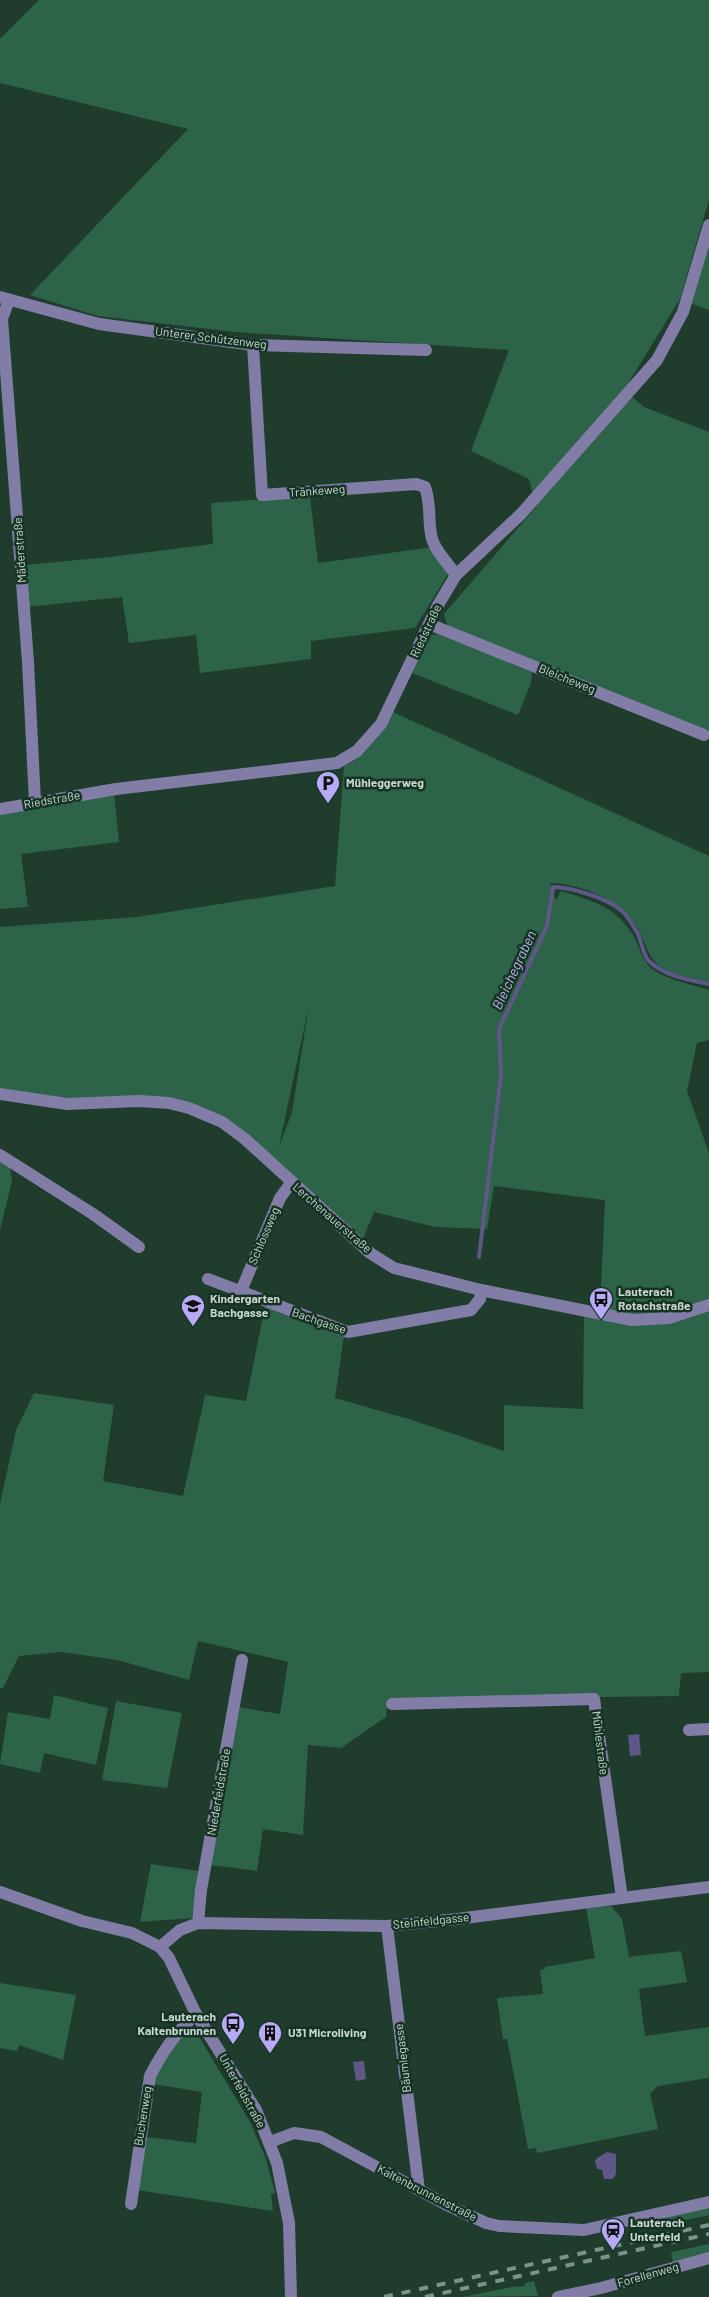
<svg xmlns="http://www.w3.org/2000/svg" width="709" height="2297" font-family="Barlow,sans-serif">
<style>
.green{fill:#2d6348;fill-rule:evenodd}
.water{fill:#5f5788}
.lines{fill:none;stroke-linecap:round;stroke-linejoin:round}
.stream{stroke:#5f5788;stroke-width:4}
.minor{stroke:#827da6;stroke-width:12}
.rail{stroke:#7d9387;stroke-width:4;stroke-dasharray:9 9;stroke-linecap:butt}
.labels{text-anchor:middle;stroke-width:5;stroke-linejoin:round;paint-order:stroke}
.street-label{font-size:12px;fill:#c8d8cf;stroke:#153223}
.poi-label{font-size:12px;font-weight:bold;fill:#c8d8cf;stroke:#153223;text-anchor:start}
.water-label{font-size:14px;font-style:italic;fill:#beb5f3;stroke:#153223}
</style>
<rect width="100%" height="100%" fill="#1f3c2d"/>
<!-- green -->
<g class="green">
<path d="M39,0h670v200l-29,99 -56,91 20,17 65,25v301l-261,-105 -4,-14 92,-107 -7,-28 -58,-28 38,-101 -274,-18 -137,-16 -68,-21 158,-166 -188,-46v-44z"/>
<path d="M709,226v84l-19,-7z"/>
<path d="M310,496l8,67 115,-16 15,21v6l-33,54 -104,13v18l-111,14 -4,-38 -67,8 -7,-46 -95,10 -3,-42 86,-8 103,-13 -2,-41z"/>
<path d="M438,634l94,38 -1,11 -13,32 -106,-42 17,-38z"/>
<path d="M393,712l316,144v126c-15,-3 -38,-6 -51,-17 -11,-10 -13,-24 -20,-36 -16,-29 -57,-45 -88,-46l6,17 5,-9c32,10 54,15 72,44 6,10 8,22 16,31 11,12 44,19 60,24v50l-12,3 -10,48 22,62v519l-28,1 -2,23 -292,4 -1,17 -45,31 -33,-3 -5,90 -40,-6 -6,42 -46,-6 27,-158 42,7 8,-52 -90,-21 -9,39 -72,-20 -56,-8 -42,4 -16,32h-3v-184l16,-74 18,-37 80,12 -11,76 80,15 22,-101 41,6 19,-95 79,29 -9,63 77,22 92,31v-46l79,4 1,-96 16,-3 5,-110 -111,-14 -7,43 -52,-2 -61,-15 -11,27 -149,-124 -53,-18 -91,4 -70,-13v-161l137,-10 198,-31 9,-120c24,-14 35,-31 49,-54zM309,1005l-17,107 -13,35z"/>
<path d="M114,794l5,48 -98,12 7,53 -28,2v-94z"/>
<path d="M0,1161l10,5 2,15 -12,49z"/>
<path d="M54,1695l54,13 -12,57 -52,-12 -4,20 -40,-9 8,-52 42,7z"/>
<path d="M116,1701l66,12 -15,75 -65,-8z"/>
<path d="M151,1864l47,7 -6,47 -52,4z"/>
<path d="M611,1906l11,13 7,38 52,-6 6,31 -48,7 6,47 64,-9v51l-51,8 -8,8 8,35 -121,24 -1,-5 -8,1 -21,-110h-4l-6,-41 46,-4 -3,-24 5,-1v-2l50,-9 -9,-50z"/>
<path d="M0,1983l76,12 -13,65 -44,-15 -2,6 -17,-3z"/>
<path d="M191,2028l4,2 55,92 16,37 9,34 -4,1 2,17 -136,-21 8,-53 51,6 6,-51 -49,-8 6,-20 28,-34z"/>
<path d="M709,2206v9l-50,11 -2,-8z"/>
<path d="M709,2244v10l-36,10 -2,-12z"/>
<path d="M534,2281l4,15 -75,1 53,-11v1l9,-1v-3z"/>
</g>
<!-- water -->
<g class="water">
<path d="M639,1734l2,21 -11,1 -2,-21z"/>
<path d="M364,2061l2,18 -10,2 -3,-19z"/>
<path d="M607,2152l9,2v20l-3,5h-9l-2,-9 -5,-1 -2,-8 2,-3z"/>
</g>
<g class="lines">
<!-- stream -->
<path class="stream" d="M479,1257l22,-182 -2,-46 48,-103 6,-39c18,0 58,12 71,26 5,5 9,13 13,19 5,9 5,22 12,29 15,15 40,19 60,23"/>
<!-- minor -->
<g class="minor">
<path d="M0,297l99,27 154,21 173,5"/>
<path d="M9,300l-7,19 26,343 7,140"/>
<path d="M253,345l9,150 154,-11 9,3c6,16 3,31 6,47 2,15 17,29 25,41"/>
<path d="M429,624l275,111"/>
<path d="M0,809l116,-20 221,-26 20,-12 24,-27 57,-119 18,-30 65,-61 136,-154 26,-48 26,-87"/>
<path d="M0,1094l67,10 72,-3 30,2 20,5 33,14 23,17 125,114 24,15 87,22 151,30 37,-2 40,-13"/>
<path d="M0,1155l93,59 46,33"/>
<path d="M208,1279l140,53 123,-22 9,-11 1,-9"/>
<path d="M241,1291l39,-93 11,-15"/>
<path d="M392,1704l202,-5 28,199"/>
<path d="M689,1730l20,-1"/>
<path d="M0,1892l82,29 50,12 28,14 9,11 27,56 60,96 21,53 12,60 2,74"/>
<path d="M198,1923l3,-33 41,-230"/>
<path d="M387,1926l32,264"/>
<path d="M160,1947l20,-17 18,-7 189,3 70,-7 252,-32"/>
<path d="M270,2142l24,-9 27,4 126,68 39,18 13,3 85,4 125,-28"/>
<path d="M131,2204l19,-128c12,-24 26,-44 46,-62"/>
<path d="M558,2297l43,-9 108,-30"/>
</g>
<!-- rail -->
<g class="rail">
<path d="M384,2297l325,-72"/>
<path d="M425,2297l284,-63"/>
</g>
</g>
<!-- icons -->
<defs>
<g id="parking-pin" transform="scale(1.25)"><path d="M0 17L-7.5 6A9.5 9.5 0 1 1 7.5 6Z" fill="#b7abf8" stroke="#153223"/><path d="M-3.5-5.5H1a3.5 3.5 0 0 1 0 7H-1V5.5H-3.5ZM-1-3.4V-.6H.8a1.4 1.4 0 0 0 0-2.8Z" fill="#111"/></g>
<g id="bus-pin" transform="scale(1.25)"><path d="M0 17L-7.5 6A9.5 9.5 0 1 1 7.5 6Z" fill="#b7abf8" stroke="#153223"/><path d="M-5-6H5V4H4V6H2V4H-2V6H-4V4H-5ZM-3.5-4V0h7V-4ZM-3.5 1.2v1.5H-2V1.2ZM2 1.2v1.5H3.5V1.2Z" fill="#111"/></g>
<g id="school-pin" transform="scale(1.25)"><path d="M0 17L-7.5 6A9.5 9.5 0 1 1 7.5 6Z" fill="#b7abf8" stroke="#153223"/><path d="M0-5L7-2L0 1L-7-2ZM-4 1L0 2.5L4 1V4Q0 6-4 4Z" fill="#111"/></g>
<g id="building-pin" transform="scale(1.25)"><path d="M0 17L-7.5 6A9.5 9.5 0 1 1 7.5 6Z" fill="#b7abf8" stroke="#153223"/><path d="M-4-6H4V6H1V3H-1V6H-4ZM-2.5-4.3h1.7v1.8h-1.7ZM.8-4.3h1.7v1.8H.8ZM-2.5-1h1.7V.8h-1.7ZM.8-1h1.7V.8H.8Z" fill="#111"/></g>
<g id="station-pin" transform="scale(1.25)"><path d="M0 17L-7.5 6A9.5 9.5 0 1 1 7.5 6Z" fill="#b7abf8" stroke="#153223"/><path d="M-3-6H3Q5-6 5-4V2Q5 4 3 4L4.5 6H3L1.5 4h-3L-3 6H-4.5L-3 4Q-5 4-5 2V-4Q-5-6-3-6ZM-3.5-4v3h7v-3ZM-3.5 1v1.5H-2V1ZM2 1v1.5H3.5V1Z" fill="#111"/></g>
</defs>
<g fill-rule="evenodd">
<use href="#parking-pin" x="328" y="783"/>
<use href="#bus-pin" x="601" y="1299"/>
<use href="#school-pin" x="193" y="1306"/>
<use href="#bus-pin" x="233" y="2024"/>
<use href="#building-pin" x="270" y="2033"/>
<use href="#station-pin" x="613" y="2230"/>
</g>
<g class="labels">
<!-- street labels -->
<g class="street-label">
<text transform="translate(211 338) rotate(7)" y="4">Unterer Schützenweg</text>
<text transform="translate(317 491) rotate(-4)" y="4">Tränkeweg</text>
<text transform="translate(20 550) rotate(-94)" y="4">Mäderstraße</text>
<text transform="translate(426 631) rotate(-65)" y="4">Riedstraße</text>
<text transform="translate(567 679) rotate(22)" y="4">Bleicheweg</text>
<text transform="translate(52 800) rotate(-10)" y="4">Riedstraße</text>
<text transform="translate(332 1218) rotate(41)" y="4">Lerchenauerstraße</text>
<text transform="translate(264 1236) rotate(-67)" y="4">Schlossweg</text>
<text transform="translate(319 1321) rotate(19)" y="4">Bachgasse</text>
<text transform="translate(600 1743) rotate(83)" y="4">Mühlestraße</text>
<text transform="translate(219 1792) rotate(-80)" y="4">Niederfeldstraße</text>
<text transform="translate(431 1921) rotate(-6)" y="4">Steinfeldgasse</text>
<text transform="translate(403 2058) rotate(-97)" y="4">Bäumlegasse</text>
<text transform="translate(242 2091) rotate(61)" y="4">Unterfeldstraße</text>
<text transform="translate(143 2116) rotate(-81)" y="4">Buchenweg</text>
<text transform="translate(427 2193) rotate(27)" y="4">Kaltenbrunnenstraße</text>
<text transform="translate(648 2275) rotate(-16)" y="4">Forellenweg</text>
</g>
<!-- poi labels -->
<g class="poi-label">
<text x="346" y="787">Mühleggerweg</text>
<text x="618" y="1296">Lauterach<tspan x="618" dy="14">Rotachstraße</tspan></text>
<text x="210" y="1303">Kindergarten<tspan x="210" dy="14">Bachgasse</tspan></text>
<text x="216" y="2021" text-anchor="end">Lauterach<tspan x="216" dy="14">Kaltenbrunnen</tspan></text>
<text x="288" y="2037">U31 Microliving</text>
<text x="630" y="2227">Lauterach<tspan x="630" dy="14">Unterfeld</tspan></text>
</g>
<!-- water labels -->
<g class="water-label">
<text transform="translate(514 970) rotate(-65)" y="5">Bleichegraben</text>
</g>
</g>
</svg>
